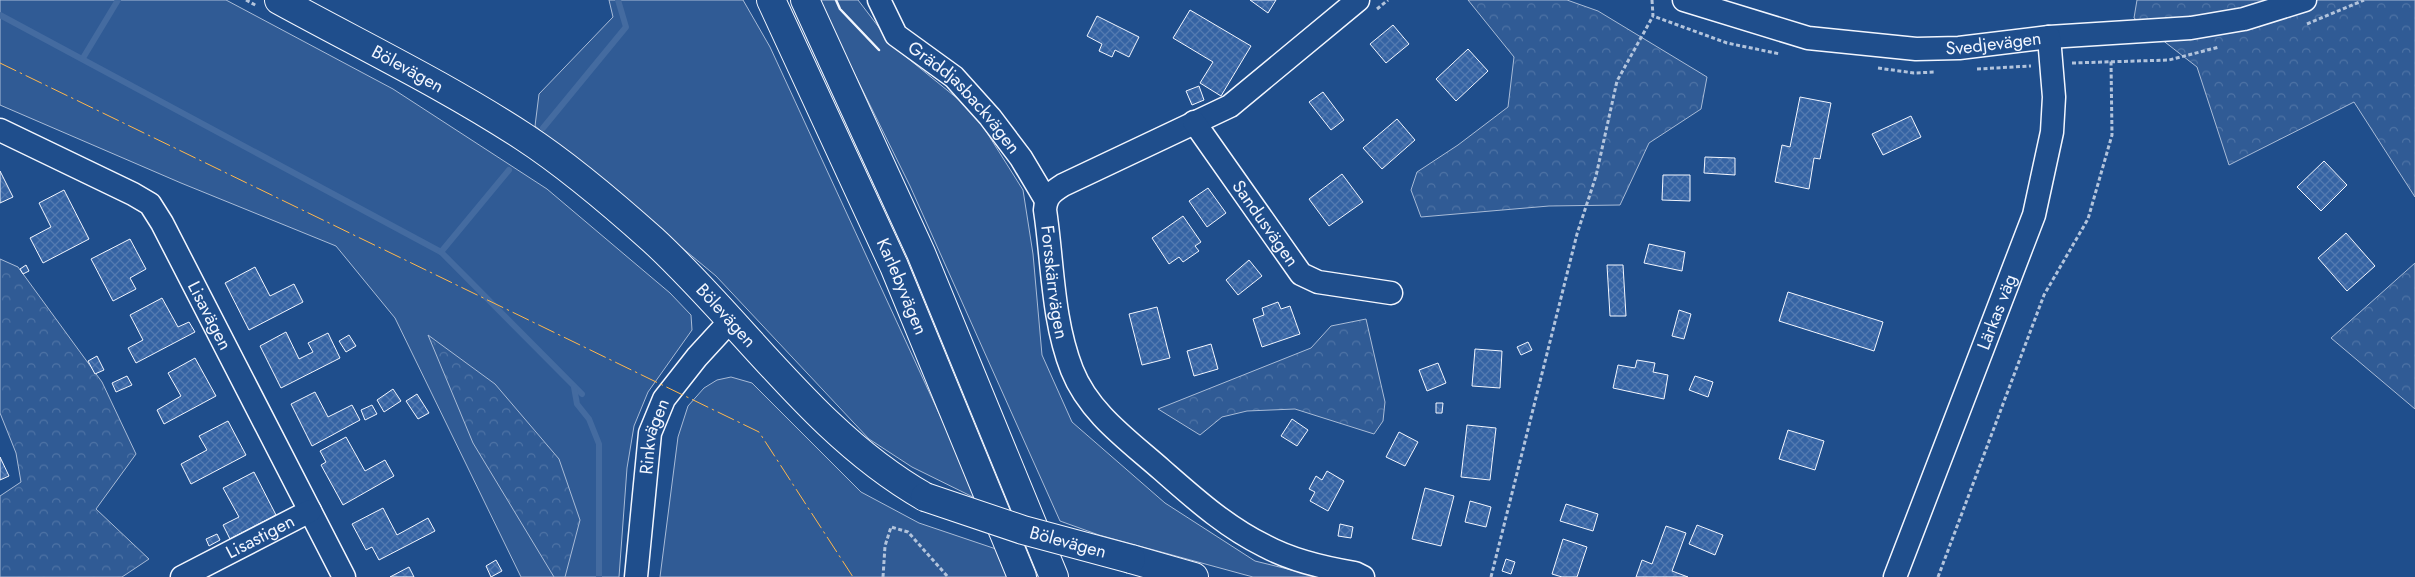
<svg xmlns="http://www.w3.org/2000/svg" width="2415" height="577" font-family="Jost,sans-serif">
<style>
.grass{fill:#305b95;stroke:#a8bbd7}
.forest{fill:url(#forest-crowns);stroke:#a8bbd7}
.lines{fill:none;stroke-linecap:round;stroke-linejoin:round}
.stream{stroke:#446ba0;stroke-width:6}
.building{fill:url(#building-cross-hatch);stroke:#f2f6ff}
.minor-casing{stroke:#f2f6ff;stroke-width:25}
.major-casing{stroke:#f2f6ff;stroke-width:30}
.highway-casing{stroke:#f2f6ff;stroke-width:30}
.path{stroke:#b3c4dc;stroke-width:3;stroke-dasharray:4 2.5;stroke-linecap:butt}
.minor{stroke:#1f4e8c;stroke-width:22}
.major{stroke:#1f4e8c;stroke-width:28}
.highway{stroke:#1f4e8c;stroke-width:28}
.major-bridge-casing{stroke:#f2f6ff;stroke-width:30;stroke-linecap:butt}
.major-bridge{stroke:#1f4e8c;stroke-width:28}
.wall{stroke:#f2f6ff;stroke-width:2.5}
.power{stroke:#ffb74d;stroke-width:1;stroke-dasharray:18 4 2.5 4;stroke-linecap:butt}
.labels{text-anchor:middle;stroke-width:4;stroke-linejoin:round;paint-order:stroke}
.street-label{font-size:18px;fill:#f2f6ff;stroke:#1f4e8c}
</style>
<defs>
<pattern id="forest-crowns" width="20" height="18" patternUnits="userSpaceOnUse" patternTransform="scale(1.25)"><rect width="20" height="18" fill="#305b95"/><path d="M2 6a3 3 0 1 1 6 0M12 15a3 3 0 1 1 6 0" fill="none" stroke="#4e73a5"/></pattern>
<pattern id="building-cross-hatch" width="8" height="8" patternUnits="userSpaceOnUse" patternTransform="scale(1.25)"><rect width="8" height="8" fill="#3563a3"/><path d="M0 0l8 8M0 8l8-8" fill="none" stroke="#537ab1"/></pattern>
</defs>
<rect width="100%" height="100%" fill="#1f4e8c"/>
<!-- grass -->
<g class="grass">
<path d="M0,0h226l167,89 154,100 123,104 21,22 1,15 -44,62 -14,34 -7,42 -8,109h-98l-126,-259 -59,-72 -155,-63 -181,-78z"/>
<path d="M609,0h134l27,47 209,453 -67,-33 -43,-28 -153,-163 -181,-150 4,-32 74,-77z"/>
<path d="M818,0h40l36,47 80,65 49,78 10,64 9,101 30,67 93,81 90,58 65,16h-67l-154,-42 -39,-14 -150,-335z"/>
<path d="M731,377l21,6 109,109 58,31 80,27 12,27h-351l18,-140 10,-31 16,-18 13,-8z"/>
</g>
<!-- forest -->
<g class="forest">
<path d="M1468,0h99l31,11 109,66 -6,32 -52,34 -29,62 -71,1 -128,11 -10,-27 6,-18 41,-27 50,-38 6,-50z"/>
<path d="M2137,0h278v197l-61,-95 -125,63 -32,-98 -63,-49z"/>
<path d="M0,259l18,8 84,115 34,72 -40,55 53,50 -27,18h-122v-81l21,-14 -5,-29 -16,-40z"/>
<path d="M2415,263v146l-84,-71z"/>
<path d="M1366,319l19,83 -2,19 -9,13 -79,-25 -48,2 -25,6 -22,18 -42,-26 153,-61 20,-22z"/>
<path d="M428,335l67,49 64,75 21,61 -15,57h-11l-81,-134z"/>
</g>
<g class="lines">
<!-- stream -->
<g class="stream">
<path d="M0,15l441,237 141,142"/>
<path d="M83,58l35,-58"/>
<path d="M543,128l83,-101 -8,-27"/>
<path d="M441,252l68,-82"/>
<path d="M574,387l3,17 12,15 10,25v133"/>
</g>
</g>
<!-- building -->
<g class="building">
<path d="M1250,0h26l-8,13z"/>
<path d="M1190,10l61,36 -30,50 -21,-13 13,-21 -40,-24z"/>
<path d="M1097,16l42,21 -10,20 -14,-7 -3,7 -13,-6 3,-7 -15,-8z"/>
<path d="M1393,25l16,19 -23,19 -16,-19z"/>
<path d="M1468,49l20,22 -32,30 -20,-22z"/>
<path d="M1199,86l5,14 -12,5 -6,-14z"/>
<path d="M1323,92l21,28 -13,10 -22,-28z"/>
<path d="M1800,97l31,6 -11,56 -6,-1 -5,31 -34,-7 7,-37 8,2z"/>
<path d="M1911,116l10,21 -38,18 -11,-21z"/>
<path d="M1397,119l18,21 -33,29 -19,-21z"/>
<path d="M1705,157l30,1v17l-31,-2z"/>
<path d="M2324,161l23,24 -26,26 -24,-24z"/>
<path d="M0,171l13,26 -13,6z"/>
<path d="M1342,174l21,28 -34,24 -20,-27z"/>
<path d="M1663,175h27v26l-28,-1z"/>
<path d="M1208,188l18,25 -19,14 -18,-26z"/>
<path d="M64,190l25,49 -46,24 -13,-25 21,-11 -12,-24z"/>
<path d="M1183,216l18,26 -6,4 4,5 -16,11 -4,-5 -10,7 -17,-26z"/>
<path d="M2346,233l29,33 -28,25 -29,-33z"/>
<path d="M130,239l16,30 -16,9 6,11 -23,12 -22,-42z"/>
<path d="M1649,244l36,8 -3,19 -38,-8z"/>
<path d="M1249,260l13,16 -24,19 -12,-15z"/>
<path d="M26,265l3,6 -6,3 -3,-5z"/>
<path d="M1607,265h16l3,51h-16z"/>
<path d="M255,267l15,29 24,-12 9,18 -54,28 -24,-47z"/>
<path d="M1788,292l95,30 -9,29 -95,-30z"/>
<path d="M162,298l16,29 11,-5 6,10 -59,31 -8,-15 15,-8 -13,-25z"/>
<path d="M1278,302l3,7 9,-3 10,28 -38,13 -9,-28 11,-4 -2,-7z"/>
<path d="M1157,307l13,51 -28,7 -13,-51z"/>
<path d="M1679,310l12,4 -7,25 -12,-3z"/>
<path d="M286,332l13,27 14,-7 -5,-9 20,-10 12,25 -59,30 -21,-42z"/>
<path d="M349,335l7,11 -10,6 -7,-11z"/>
<path d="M1528,342l4,8 -11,5 -4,-8z"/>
<path d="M1211,344l7,25 -24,7 -7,-25z"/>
<path d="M1475,349l27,2 -2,37 -28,-2z"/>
<path d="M97,356l7,14 -9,4 -7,-13z"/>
<path d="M195,358l21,38 -52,28 -7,-14 24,-14 -13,-23z"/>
<path d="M1637,360l18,3 -2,9 15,3 -4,24 -51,-11 5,-23 17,3z"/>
<path d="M1438,363l8,20 -19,8 -8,-21z"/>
<path d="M127,376l5,9 -16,7 -4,-9z"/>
<path d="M1695,376l18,6 -5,15 -19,-7z"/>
<path d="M393,389l8,12 -17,11 -7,-12z"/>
<path d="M315,392l13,25 24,-12 8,15 -48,26 -21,-42z"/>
<path d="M417,394l12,19 -11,6 -12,-18z"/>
<path d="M1436,403h7l-1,10h-6z"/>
<path d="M372,405l5,9 -12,6 -4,-10z"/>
<path d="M1292,419l16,11 -11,16 -16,-10z"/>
<path d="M228,421l18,34 -55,29 -10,-20 26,-14 -8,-14z"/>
<path d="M1467,425l29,3 -6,52 -29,-3z"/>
<path d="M1788,430l36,11 -9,29 -36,-11z"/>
<path d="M1399,432l19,10 -13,24 -19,-9z"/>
<path d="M346,437l19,34 20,-11 9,16 -51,29 -22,-40 5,-3 -6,-11z"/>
<path d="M0,457l9,19 -9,4z"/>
<path d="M1327,471l17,10 -16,30 -18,-10 5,-9 -6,-3 7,-13 6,4z"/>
<path d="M254,472l22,43 -46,24 -7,-14 16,-8 -16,-29z"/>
<path d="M1425,488l29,8 -13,50 -29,-7z"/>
<path d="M1470,501l21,6 -5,20 -21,-5z"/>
<path d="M1566,504l32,10 -5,17 -33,-10z"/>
<path d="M383,508l14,27 31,-17 7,13 -56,29 -7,-13 -6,3 -14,-26z"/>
<path d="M1340,524l13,3 -2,11 -13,-2z"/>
<path d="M1697,525l26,10 -8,20 -26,-11z"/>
<path d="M1666,526l20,7 -14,38 16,6h-52l6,-17 10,4z"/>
<path d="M217,534l3,6 -11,6 -3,-7z"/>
<path d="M1563,539l24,8 -10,30h-15l-10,-3z"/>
<path d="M1506,559l9,3 -4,12 -9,-3z"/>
<path d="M496,560l6,11 -11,6 -5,-11z"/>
<path d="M409,567l5,10h-24z"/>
</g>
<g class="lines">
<!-- minor casing -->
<g class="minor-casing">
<g id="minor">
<path id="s1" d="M879,0l17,35 58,42 36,40 31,41 25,42"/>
<path id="s2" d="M1358,0l-128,106 -167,79c-11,7 -17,11 -18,25 8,53 7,109 27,160 17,43 56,70 90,100 32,28 64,57 103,76 28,15 59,22 90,27l8,4"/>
<path id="s3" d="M1684,0l124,38 108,11 43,-1 90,-11 142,-9 53,-9 61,-19"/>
<path id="s4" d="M1194,122l107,152 17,8 73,11"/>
<path id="s5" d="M0,130l133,64 17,10 12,19 182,354"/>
<path id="s6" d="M182,577l128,-66"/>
<path id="s7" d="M636,577l14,-144 14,-34 33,-42 34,-37"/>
<path id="s8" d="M1895,577l139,-362 18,-83 2,-35 -5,-60"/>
</g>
</g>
<!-- major casing -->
<g class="major-casing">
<g id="major">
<path id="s9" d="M279,0c82,45 167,86 245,137 43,28 91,69 129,103 91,84 163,195 272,257"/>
<path d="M1131,559l63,18"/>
</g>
</g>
<!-- highway casing -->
<g class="highway-casing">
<g id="highway">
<path id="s10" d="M771,0l123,266 128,311"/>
<path d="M805,0l116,253 133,324"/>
</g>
</g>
<!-- path -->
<g class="path">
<path d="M246,0l11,6"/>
<path d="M1652,0l1,16 74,27 53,11"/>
<path d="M1377,9l11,-9"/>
<path d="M2307,24l57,-24"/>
<path d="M2072,63l97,-3 50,-13"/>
<path d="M1878,68l36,5 22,-1"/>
<path d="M1977,69l54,-3"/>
<path d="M883,577l2,-31 6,-19 17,5 40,45"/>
<path d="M1491,577l86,-343 19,-58 21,-95 36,-65"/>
<path d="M1938,577l106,-282 44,-76 24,-84 -1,-74"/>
</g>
<!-- minor -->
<use href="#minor" class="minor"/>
<!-- major -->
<use href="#major" class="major"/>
<!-- highway -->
<use href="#highway" class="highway"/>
<!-- major-bridge casing -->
<g class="major-bridge-casing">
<g id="major-bridge">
<path id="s11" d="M925,497l98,33 108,29"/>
</g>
</g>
<!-- major-bridge -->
<use href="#major-bridge" class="major-bridge"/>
<!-- wall -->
<path class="wall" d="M836,0l4,9 39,41"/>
<!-- power -->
<path class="power" d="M0,63l759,369 94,145"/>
</g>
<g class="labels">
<!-- street labels -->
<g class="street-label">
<text dy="6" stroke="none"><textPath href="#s3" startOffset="316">Svedjevägen</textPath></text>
<text dy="6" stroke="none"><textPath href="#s9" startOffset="146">Bölevägen</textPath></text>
<text dy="6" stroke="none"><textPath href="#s1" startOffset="132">Gräddjasbackvägen</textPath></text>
<text dy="6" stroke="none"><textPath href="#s4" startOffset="124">Sandusvägen</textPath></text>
<text dy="6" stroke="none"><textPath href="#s2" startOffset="456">Forsskärrvägen</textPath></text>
<text dy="6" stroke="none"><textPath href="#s10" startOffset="315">Karlebyvägen</textPath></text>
<text dy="6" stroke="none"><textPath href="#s8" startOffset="284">Lärkas väg</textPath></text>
<text dy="6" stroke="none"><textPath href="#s5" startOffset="294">Lisavägen</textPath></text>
<text dy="6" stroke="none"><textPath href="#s9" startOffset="551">Bölevägen</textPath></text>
<text dy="6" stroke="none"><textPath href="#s7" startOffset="142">Rinkvägen</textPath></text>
<text dy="6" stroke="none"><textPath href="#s6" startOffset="88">Lisastigen</textPath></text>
<text dy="6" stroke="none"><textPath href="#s11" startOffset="150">Bölevägen</textPath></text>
</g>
</g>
</svg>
